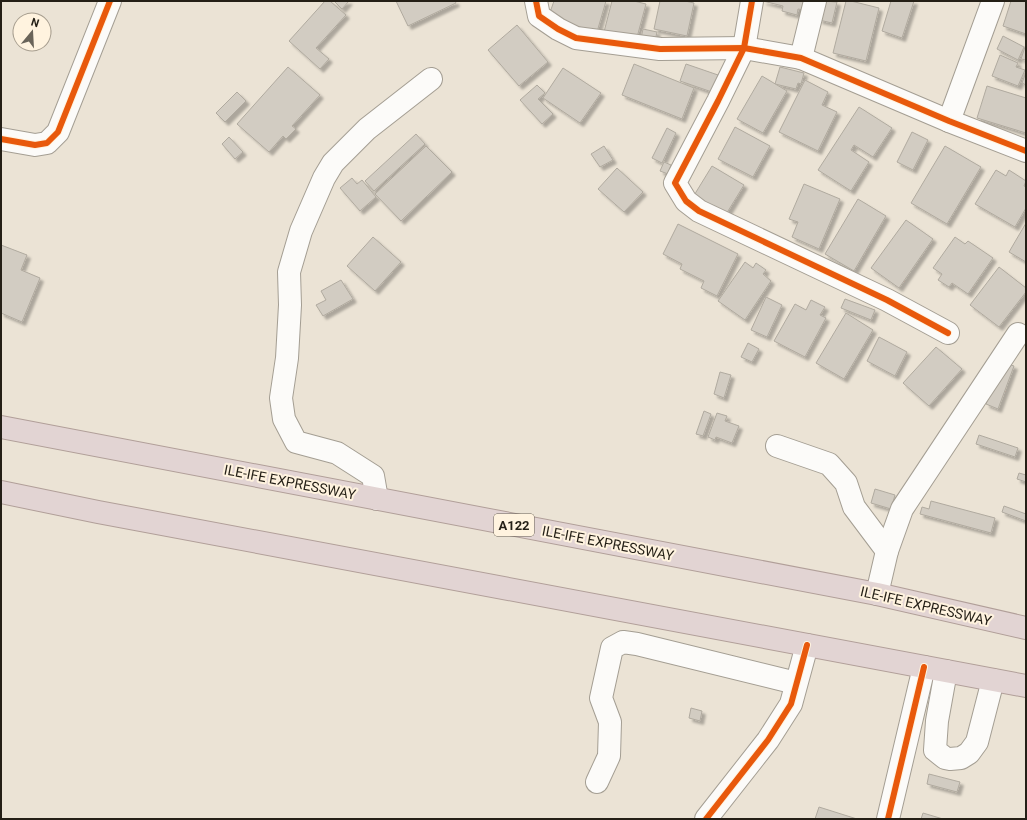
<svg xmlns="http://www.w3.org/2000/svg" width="1027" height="820" font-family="Roboto,sans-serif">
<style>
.building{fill:#d2ccc2;stroke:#b0aa9f;filter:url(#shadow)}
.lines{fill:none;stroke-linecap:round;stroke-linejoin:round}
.minor-casing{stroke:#a49e93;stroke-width:24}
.highway-casing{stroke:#b19f99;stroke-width:24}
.minor{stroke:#fcfbf9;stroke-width:22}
.highway{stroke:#e2d4d3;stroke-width:22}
.cycleway-casing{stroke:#fff3df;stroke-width:8}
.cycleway{stroke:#e8590c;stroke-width:6}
.labels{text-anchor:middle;stroke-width:4;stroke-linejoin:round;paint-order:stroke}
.shield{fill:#fff3df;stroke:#665f52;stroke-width:1}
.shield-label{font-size:13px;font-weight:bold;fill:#241f16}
.street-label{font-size:14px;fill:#241f16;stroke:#fff3df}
</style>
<defs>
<filter id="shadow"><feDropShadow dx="3.5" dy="3.5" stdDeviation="1" flood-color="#0004"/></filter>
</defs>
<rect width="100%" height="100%" fill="#ebe3d5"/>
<!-- building -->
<g class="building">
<path d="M325,1h5l16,14 -30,33 13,11 -9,10 -31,-28z"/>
<path d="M334,1h15l-7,8z"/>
<path d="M396,1h59l1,2 -48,23z"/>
<path d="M554,1h52l-9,31 -49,-14z"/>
<path d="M612,1h22l12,3 -10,37 -32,-9z"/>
<path d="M660,1h25l9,2 -7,33 -33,-7z"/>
<path d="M763,1h43l-2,9 -6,-1 -1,6 -15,-4 1,-5z"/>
<path d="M824,1l13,1 -5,21 -13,-3z"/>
<path d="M846,1h5l28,7 -13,53 -33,-8z"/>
<path d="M891,1h23l-12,37 -20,-7z"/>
<path d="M1011,1h15v33l-23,-8z"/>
<path d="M517,25l31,37 -29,24 -31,-36z"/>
<path d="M643,29l14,3 -3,14 -14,-3z"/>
<path d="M1003,36l21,11 -6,13 -21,-11z"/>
<path d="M1026,44v16l-5,-1z"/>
<path d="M1000,55l18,8 -2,4 9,3 -7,16 -26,-10z"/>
<path d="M634,64l60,24 -12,31 -60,-24z"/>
<path d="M686,64l32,11 -6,17 -32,-11z"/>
<path d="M288,67l32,28 -28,31 4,3 -10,10 -3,-3 -14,16 -32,-28z"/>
<path d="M780,67l24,6 -3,11 -3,-1 -2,6 -21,-5z"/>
<path d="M563,68l38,25 -21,30 -37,-25z"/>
<path d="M1026,72v13l-4,-2z"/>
<path d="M762,76l25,15 -24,42 -26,-14z"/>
<path d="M805,80l23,12 -6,13 15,7 -19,39 -39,-19z"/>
<path d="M537,85l8,8 -7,6 15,15 -11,10 -22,-24z"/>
<path d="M987,86l39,12v35l-49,-15z"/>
<path d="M237,92l9,9 -21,21 -9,-9z"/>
<path d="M859,107l33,21 -19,29 -19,-12 -3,5 18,12 -18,29 -33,-21z"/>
<path d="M735,127l35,19 -17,31 -35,-18z"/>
<path d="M667,128l9,5 -14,30 -10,-5z"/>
<path d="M912,132l16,8 -15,30 -16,-8z"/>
<path d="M416,134l9,10 -51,47 -9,-10z"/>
<path d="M229,137l14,15 -8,7 -13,-15z"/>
<path d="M426,146l26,26 -51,49 -26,-27z"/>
<path d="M604,146l9,14 -13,7 -9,-13z"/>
<path d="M945,146l36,21 -34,57 -36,-21z"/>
<path d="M664,162l7,3 -3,9 -8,-3z"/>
<path d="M712,166l32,19 -19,31 -32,-19z"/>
<path d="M617,168l26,24 -19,20 -26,-23z"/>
<path d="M996,170l10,6 3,-6 17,11 -2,5 2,1v21l-11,19 -40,-23z"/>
<path d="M352,178l5,6 5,-4 14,17 -16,14 -20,-23z"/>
<path d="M804,184l36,15 -21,50 -27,-12 6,-15 -9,-3z"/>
<path d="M858,199l28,17 -32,55 -29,-17z"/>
<path d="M906,220l27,19 -34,49 -28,-20z"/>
<path d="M1026,223v39l-17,-10z"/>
<path d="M678,224l60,30 -21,42 -16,-8 3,-7 -24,-12 2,-5 -19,-10z"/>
<path d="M373,237l28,25 -26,29 -28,-25z"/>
<path d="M955,237l10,7 3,-3 25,17 -25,36 -16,-11 -3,4 -11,-7 4,-6 -9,-6z"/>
<path d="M1,245l26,10 -6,15 19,8 -18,44 -21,-9z"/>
<path d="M745,262l8,6 3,-5 10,7 -3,4 8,7 -26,39 -27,-19z"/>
<path d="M999,267l27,21v4l-27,35 -29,-22z"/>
<path d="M341,280l12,19 -30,17 -7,-11 10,-5 -5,-9z"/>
<path d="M766,297l16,8 -15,32 -16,-7z"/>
<path d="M845,299l30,11 -4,10 -30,-12z"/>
<path d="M811,300l14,7 -5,8 6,3 -21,39 -31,-16 21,-37 11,6z"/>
<path d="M846,313l27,17 -29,49 -28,-16z"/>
<path d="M879,337l28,15 -12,24 -28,-15z"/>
<path d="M748,343l11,6 -7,13 -11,-5z"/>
<path d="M936,347l26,22 -33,37 -26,-23z"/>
<path d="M1002,362l12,4 -16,43 -12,-5z"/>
<path d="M720,372l11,3 -7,23 -10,-4z"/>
<path d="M704,411l7,3 -8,22 -7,-2z"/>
<path d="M717,413l10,3 -2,5 14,5 -7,17 -16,-6 -1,3 -7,-3z"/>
<path d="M979,435l39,13 -3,9 -39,-13z"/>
<path d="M1019,473l7,2v7l-9,-3z"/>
<path d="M875,489l20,6 -4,14 -20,-6z"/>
<path d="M931,501l64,17 -4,15 -71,-19 2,-7 7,2z"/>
<path d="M1004,506l22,8v7l-24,-9z"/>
<path d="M691,708l11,3 -2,10 -11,-3z"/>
<path d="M929,774l31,8 -3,10 -30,-8z"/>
<path d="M819,807l38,12h-42z"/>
<path d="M923,813l20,6h-22z"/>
</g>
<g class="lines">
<!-- minor casing -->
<g class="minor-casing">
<g id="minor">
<path d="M536,1l3,15 19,13 18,9 84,11 84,-1 57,10 148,63 77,30"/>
<path d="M752,1l-8,47 -26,53 -43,82 11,18 13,10 188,89 61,33"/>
<path d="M801,58l14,-57"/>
<path d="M949,121l44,-120"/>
<path d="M1,139l34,6 12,-2 11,-11 52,-131"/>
<path d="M777,446l52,18 17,19 8,24 33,44"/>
<path d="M377,499l-4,-23 -36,-23 -41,-11 -12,-23 -3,-21 6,-40 3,-53 -1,-33 12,-41 23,-53 9,-15 34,-34 64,-50"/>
<path d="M877,594l10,-43 15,-42 116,-175"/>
<path d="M946,671l-9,50 -2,29 10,8 5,1 11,-1 8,-5 8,-11 16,-62"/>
<path d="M597,782l12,-26 1,-34 -9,-24 11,-50 11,-6 14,2 159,39"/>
<path d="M706,819l62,-79 23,-36 16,-59"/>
<path d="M888,819l36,-152"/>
</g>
</g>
<!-- highway casing -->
<g class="highway-casing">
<g id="highway">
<path d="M1,427l876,167 149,34"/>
<path d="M1,492l97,20 928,174"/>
</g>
</g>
<!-- minor -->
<use href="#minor" class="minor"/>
<!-- highway -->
<use href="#highway" class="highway"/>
<!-- cycleway casing -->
<g class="cycleway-casing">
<g id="cycleway">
<path d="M536,1l3,15 19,13 18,9 84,11 84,-1 57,10 148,63 77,30"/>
<path d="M752,1l-8,47 -26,53 -43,82 11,18 13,10 188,89 61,33"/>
<path d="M1,139l34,6 12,-2 11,-11 52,-131"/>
<path d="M706,819l62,-79 23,-36 16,-59"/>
<path d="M888,819l36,-152"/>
</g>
</g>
<!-- cycleway -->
<use href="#cycleway" class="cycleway"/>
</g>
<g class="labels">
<!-- shield labels -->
<rect class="shield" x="494" y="514" width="40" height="22" rx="3"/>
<g class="shield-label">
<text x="514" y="530">A122</text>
</g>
<!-- street labels -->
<g class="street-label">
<text transform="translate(290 482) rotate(11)" y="5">ILE-IFE EXPRESSWAY</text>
<text transform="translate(608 543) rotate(11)" y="5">ILE-IFE EXPRESSWAY</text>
<text transform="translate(926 606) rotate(13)" y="5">ILE-IFE EXPRESSWAY</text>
</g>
</g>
<!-- border -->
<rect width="1027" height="820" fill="none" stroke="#241f16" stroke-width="4"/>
<!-- north arrow -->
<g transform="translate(32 32) rotate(18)"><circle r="19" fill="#fff3df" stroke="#a79e8f"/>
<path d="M0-3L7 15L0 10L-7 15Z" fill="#6a6459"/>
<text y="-6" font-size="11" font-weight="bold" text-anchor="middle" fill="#241f16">N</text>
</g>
</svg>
